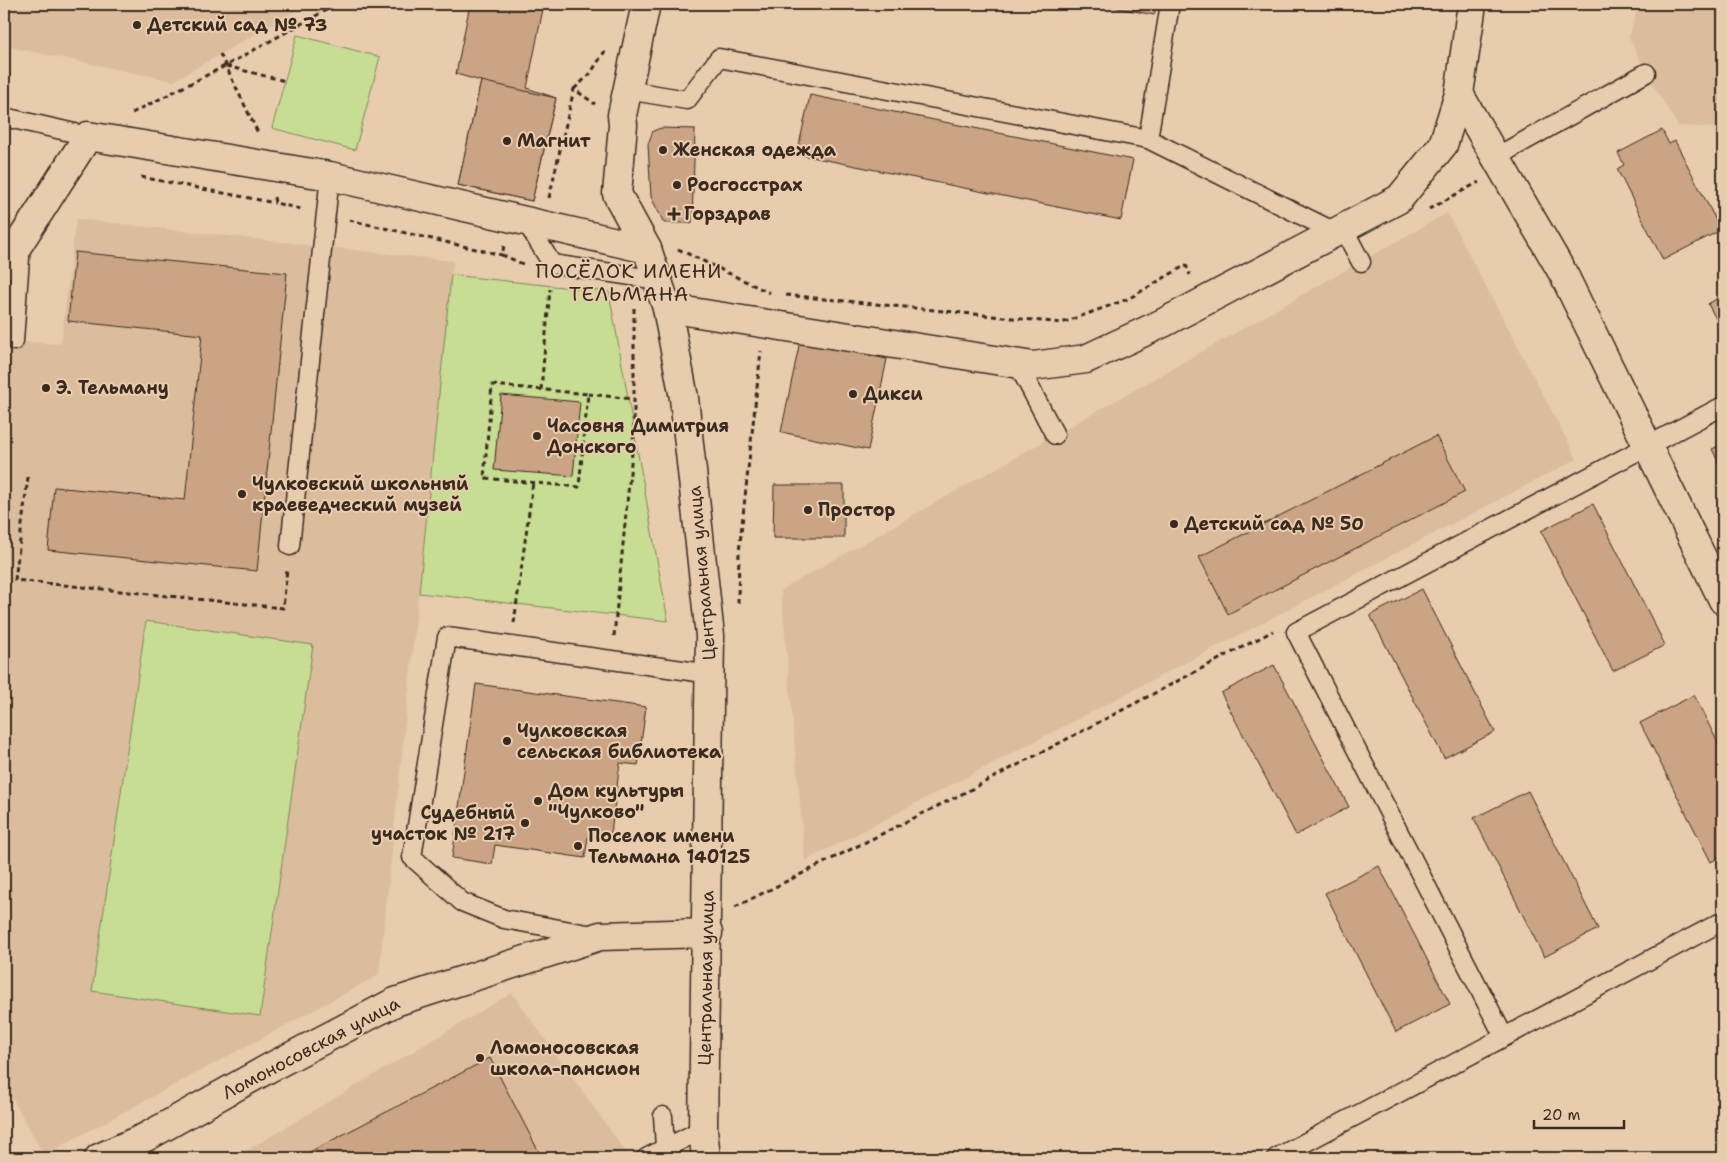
<svg xmlns="http://www.w3.org/2000/svg" width="1727" height="1162" font-family="'Shantell Sans',sans-serif">
<style>
.built{fill:#dbbd9e}
.green{fill:#c6dd93;stroke:#808458}
.building{fill:#caa484;stroke:#3b2a1e}
.lines{fill:none;stroke-linecap:round;stroke-linejoin:round}
.service-casing{stroke:#3b2a1e;stroke-width:21}
.minor-casing{stroke:#3b2a1e;stroke-width:31}
.path{stroke:#3b2a1e;stroke-width:3;stroke-dasharray:5 4;stroke-linecap:butt}
.service{stroke:#e7ccae;stroke-width:18}
.minor{stroke:#e7ccae;stroke-width:28}
.poi-dot{fill:#3b2a1e;stroke:#e7ccae;stroke-width:2}
.labels{text-anchor:middle;stroke-width:4;stroke-linejoin:round;paint-order:stroke}
.poi-label{font-size:18px;font-weight:bold;fill:#3b2a1e;stroke:#e7ccae;text-anchor:start}
.street-label{font-size:18px;fill:#3b2a1e;stroke:#e7ccae}
.quarter-label{font-size:20px;letter-spacing:1px;fill:#3b2a1e;stroke:#e7ccae}
</style>
<rect width="100%" height="100%" fill="#e7ccae"/>
<filter id="ink" filterUnits="userSpaceOnUse"><feTurbulence type="fractalNoise" baseFrequency=".02" numOctaves="2"/><feDisplacementMap in="SourceGraphic" scale="10" xChannelSelector="R" yChannelSelector="G"/><feConvolveMatrix kernelMatrix="1 2 1 2 8 2 1 2 1" color-interpolation-filters="sRGB"/></filter>
<g filter="url(#ink)">
<!-- built -->
<g class="built">
<path d="M4,4h303l-133,77 -170,-35z"/>
<path d="M1639,4h84v124l-45,-2 -32,-53 -17,-36z"/>
<path d="M1447,213l130,246 -772,402 -24,-271z"/>
<path d="M76,219l377,42 -74,714 -335,180 -40,-72v-742l57,3z"/>
<path d="M512,993l118,165h-400l14,-6z"/>
</g>
<!-- green -->
<g class="green">
<path d="M297,35l83,22 -25,93 -83,-22z"/>
<path d="M451,275l158,17 59,329 -249,-28z"/>
<path d="M146,621l167,24 -53,371 -168,-25z"/>
</g>
<!-- building -->
<g class="building">
<path d="M470,4h74l-17,84 29,10 -24,103 -74,-16 23,-104 -25,-7z"/>
<path d="M1098,4h59l-3,11z"/>
<path d="M481,81l75,17 -24,103 -74,-16z"/>
<path d="M810,95l323,65 -12,60 -324,-66z"/>
<path d="M661,128l34,1 -3,94h-28l-13,-26 -3,-53 5,-13z"/>
<path d="M1662,130l7,14 6,-3 46,89 -58,30 -46,-91 7,-4 -6,-12z"/>
<path d="M4,148l5,1 -5,22z"/>
<path d="M75,252l212,21 -30,298 -209,-21 6,-63 131,13 17,-165 -134,-14z"/>
<path d="M1723,295v37l-15,-28z"/>
<path d="M800,341l87,18 -19,91 -87,-18z"/>
<path d="M501,395l79,7 -7,74 -79,-6z"/>
<path d="M1436,436l29,56 -237,122 -29,-57z"/>
<path d="M1723,444v28l-11,-23z"/>
<path d="M774,485h70v53h-71z"/>
<path d="M1593,504l72,141 -52,26 -72,-140z"/>
<path d="M1422,589l73,143 -51,26 -74,-143z"/>
<path d="M1274,665l75,142 -53,28 -75,-142z"/>
<path d="M476,684l170,23 -8,58 -18,-2 -10,77 -22,-3 -3,21 -90,-13 -3,19 -40,-6z"/>
<path d="M1694,695l29,58v102l-12,7 -71,-139z"/>
<path d="M1528,791l70,138 -54,28 -70,-139z"/>
<path d="M1379,866l71,138 -54,28 -71,-139z"/>
<path d="M490,1058l52,100h-78l-1,-3 -6,3h-159z"/>
</g>
<g class="lines">
<!-- service casing -->
<g class="service-casing">
<g id="service">
<path d="M1170,4l-22,135 187,93"/>
<path d="M627,90l60,10 32,-42 429,81"/>
<path d="M4,117l84,19"/>
<path d="M1496,157l150,-84"/>
<path d="M525,220l27,44 106,16"/>
<path d="M1343,228l18,34"/>
<path d="M14,341l7,-97"/>
<path d="M1017,363l38,72"/>
<path d="M290,546l40,-370"/>
<path d="M593,935l-89,-16 -42,-17 -50,-45 35,-220 264,37"/>
<path d="M1504,1037l-208,-405 427,-226"/>
<path d="M663,1116l2,32"/>
<path d="M646,1158l57,-29"/>
<path d="M1276,1158l447,-237"/>
</g>
</g>
<!-- minor casing -->
<g class="minor-casing">
<g id="minor">
<path d="M646,4l-24,111 1,10 -6,69 30,55 20,59 17,90 26,238 -7,493 3,29"/>
<path d="M1459,94l105,181 159,325"/>
<path d="M4,264l5,-5 79,-123 242,40 317,73"/>
<path d="M667,308l366,58 53,-7 77,-36 236,-124 44,-54 16,-51 13,-90"/>
<path d="M99,1158l47,-21 125,-70 124,-65 205,-66 108,-3"/>
</g>
</g>
<!-- path -->
<g class="path">
<path d="M220,54l39,81"/>
<path d="M226,66l59,15"/>
<path d="M574,89l16,-15 15,-23"/>
<path d="M132,113l93,-47 112,-62"/>
<path d="M141,177l134,26"/>
<path d="M274,197l1,6 26,6"/>
<path d="M549,198l25,-109 21,15"/>
<path d="M1429,209l50,-27"/>
<path d="M349,220l153,35"/>
<path d="M504,246l-2,9 21,9"/>
<path d="M678,249l92,44"/>
<path d="M786,295l276,28 66,-24 58,-34 4,10"/>
<path d="M492,385l96,9 -9,93 -95,-9z"/>
<path d="M541,390l9,-101"/>
<path d="M588,394l46,5"/>
<path d="M28,477l-13,103 268,28 4,-39"/>
<path d="M738,603l1,-51 22,-201"/>
<path d="M514,623l19,-141"/>
<path d="M614,636l20,-204v-124"/>
<path d="M735,907l231,-115 307,-161"/>
</g>
<!-- service -->
<use href="#service" class="service"/>
<!-- minor -->
<use href="#minor" class="minor"/>
</g>
</g>
<!-- markers -->
<g class="poi-dot">
<circle cx="137" cy="25" r="5"/>
<circle cx="507" cy="141" r="5"/>
<circle cx="663" cy="150" r="5"/>
<circle cx="677" cy="185" r="5"/>
<path d="M671.5 206.5h5v5h5v5h-5v5h-5v-5h-5v-5h5z"/>
<circle cx="46" cy="388" r="5"/>
<circle cx="853" cy="394" r="5"/>
<circle cx="537" cy="436" r="5"/>
<circle cx="242" cy="494" r="5"/>
<circle cx="808" cy="510" r="5"/>
<circle cx="1174" cy="524" r="5"/>
<circle cx="507" cy="741" r="5"/>
<circle cx="538" cy="801" r="5"/>
<circle cx="525" cy="823" r="5"/>
<circle cx="578" cy="846" r="5"/>
<circle cx="480" cy="1058" r="5"/>
</g>
<g class="labels">
<!-- poi labels -->
<g class="poi-label">
<text x="147" y="31">Детский сад № 73</text>
<text x="517" y="147">Магнит</text>
<text x="673" y="156">Женская одежда</text>
<text x="687" y="191">Росгосстрах</text>
<text x="684" y="220">Горздрав</text>
<text x="56" y="394">Э. Тельману</text>
<text x="863" y="400">Дикси</text>
<text x="547" y="432">Часовня Димитрия<tspan x="547" dy="21">Донского</tspan></text>
<text x="252" y="490">Чулковский школьный<tspan x="252" dy="21">краеведческий музей</tspan></text>
<text x="818" y="516">Простор</text>
<text x="1184" y="530">Детский сад № 50</text>
<text x="517" y="737">Чулковская<tspan x="517" dy="21">сельская библиотека</tspan></text>
<text x="548" y="797">Дом культуры<tspan x="548" dy="21">"Чулково"</tspan></text>
<text x="515" y="819" text-anchor="end">Судебный<tspan x="515" dy="21">участок № 217</tspan></text>
<text x="588" y="842">Поселок имени<tspan x="588" dy="21">Тельмана 140125</tspan></text>
<text x="490" y="1054">Ломоносовская<tspan x="490" dy="21">школа-пансион</tspan></text>
</g>
<!-- street labels -->
<g class="street-label">
<text transform="translate(702 573) rotate(-95)" y="6">Центральная улица</text>
<text transform="translate(706 978) rotate(-89)" y="6">Центральная улица</text>
<text transform="translate(311 1048) rotate(-28)" y="6">Ломоносовская улица</text>
</g>
<!-- quarter labels -->
<g class="quarter-label">
<text x="629" y="278">ПОСЁЛОК ИМЕНИ<tspan x="629" dy="23">ТЕЛЬМАНА</tspan></text>
</g>
</g>
<!-- margin -->
<rect width="1727" height="1162" fill="none" stroke="#e7ccae" stroke-width="20"/>
<rect x="10" y="10" width="1707" height="1142" fill="none" stroke="#3b2a1e" stroke-width="2" filter="url(#ink)"/>
<!-- scale -->
<path d="M1534 1120v8h90v-8" fill="none" stroke="#3b2a1e" stroke-width="2.5"/>
<text x="1542" y="1120" font-size="15" fill="#3b2a1e" stroke="#e7ccae" stroke-width="4" paint-order="stroke">20 m</text>
</svg>
